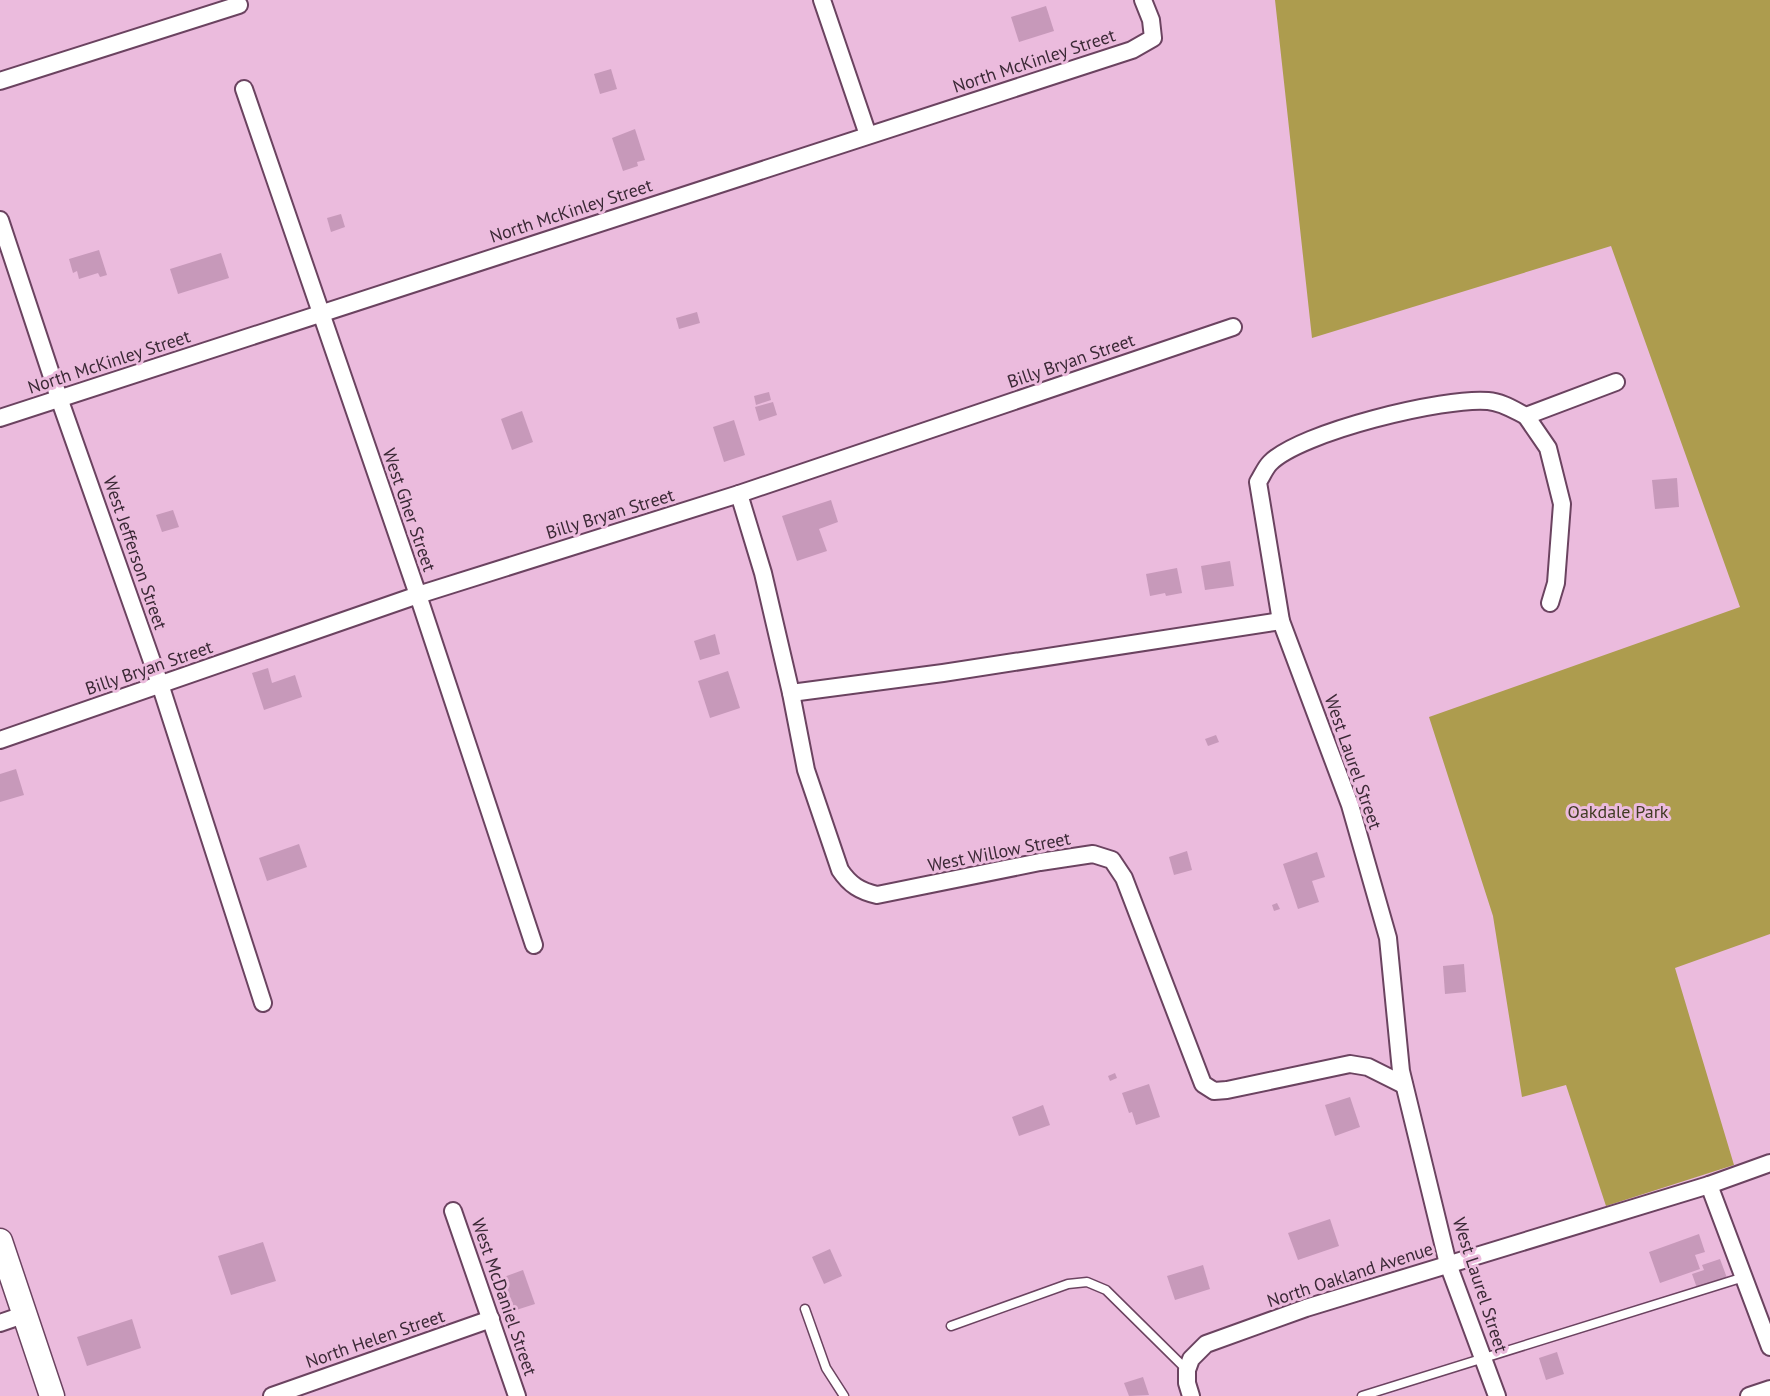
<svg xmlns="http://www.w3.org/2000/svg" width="1770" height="1396" font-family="'PT Sans',sans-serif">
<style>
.green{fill:#ad9c4e}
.building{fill:#c799ba}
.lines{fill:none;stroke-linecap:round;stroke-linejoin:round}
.lane-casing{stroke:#6b4360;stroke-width:11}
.street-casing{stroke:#6b4360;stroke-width:20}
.secondary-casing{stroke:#6b4360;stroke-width:27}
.lane{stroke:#fff;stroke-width:8}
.street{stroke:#fff;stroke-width:16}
.secondary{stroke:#fff;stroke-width:24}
.labels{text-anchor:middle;stroke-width:6;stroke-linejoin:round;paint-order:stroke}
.street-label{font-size:18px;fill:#3b2936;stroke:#ebbbdd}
.park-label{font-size:18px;fill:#403b24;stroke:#ebbbdd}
</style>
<rect width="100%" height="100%" fill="#ebbbdd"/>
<!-- green -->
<path class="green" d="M1275,0h495v934l-95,34 59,197 -128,41 -40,-121 -44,12 -29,-181 -64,-199 311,-110 -129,-361 -299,92z"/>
<!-- building -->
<g class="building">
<path d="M1046,6l8,25 -35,11 -8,-25z"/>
<path d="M611,69l6,20 -17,5 -6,-20z"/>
<path d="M635,129l10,31 -8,2 1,4 -15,5 -11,-33z"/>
<path d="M341,214l4,13 -14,5 -4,-14z"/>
<path d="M99,250l8,25 -7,2 -2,-4 -19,6 -2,-8 -4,2 -4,-14z"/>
<path d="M221,253l8,25 -51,16 -8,-25z"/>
<path d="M697,312l3,11 -21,6 -3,-11z"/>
<path d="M769,392l2,8 -15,5 -2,-9z"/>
<path d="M773,402l4,13 -18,6 -4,-14z"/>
<path d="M522,411l11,31 -21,8 -11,-31z"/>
<path d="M734,420l11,35 -21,7 -11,-35z"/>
<path d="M1677,478l2,29 -24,2 -3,-29z"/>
<path d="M831,500l7,22 -19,7 8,22 -30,10 -15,-45z"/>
<path d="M173,510l6,17 -17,5 -6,-17z"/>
<path d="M1230,561l4,25 -29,4 -4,-24z"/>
<path d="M1177,568l5,25 -16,3 -1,-3 -15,3 -4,-22z"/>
<path d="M715,634l5,20 -20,6 -6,-19z"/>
<path d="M268,668l4,15 23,-8 7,22 -38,13 -12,-37z"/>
<path d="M728,671l12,37 -30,10 -12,-37z"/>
<path d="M1216,735l3,7 -11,4 -3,-7z"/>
<path d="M16,769l8,26 -24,7v-28z"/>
<path d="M299,844l8,23 -40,14 -8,-23z"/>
<path d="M1187,851l5,19 -18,5 -5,-18z"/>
<path d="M1317,852l8,25 -13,4 7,21 -21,7 -15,-45z"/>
<path d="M1277,903l3,6 -6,2 -2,-6z"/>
<path d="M1464,964l2,28 -21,2 -2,-28z"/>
<path d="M1115,1073l2,5 -7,3 -2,-5z"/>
<path d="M1149,1084l11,33 -24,8 -4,-13 -3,1 -7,-20z"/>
<path d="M1350,1097l10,30 -25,9 -10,-31z"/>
<path d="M1043,1105l7,20 -31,11 -7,-19z"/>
<path d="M1330,1219l9,27 -41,14 -10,-27z"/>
<path d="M1699,1234l6,18 -10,3 5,14 -40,14 -11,-31z"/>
<path d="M263,1242l13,39 -45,14 -13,-39z"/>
<path d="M830,1249l12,27 -18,8 -12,-27z"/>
<path d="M1720,1259l7,19 -30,10 -5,-14 12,-4 -2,-5z"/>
<path d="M1203,1265l7,24 -35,11 -8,-24z"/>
<path d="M523,1270l12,34 -22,7 -12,-33z"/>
<path d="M132,1319l9,29 -54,18 -10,-29z"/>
<path d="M1557,1352l7,22 -18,6 -7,-22z"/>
<path d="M1143,1377l6,18 -20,1 -5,-13z"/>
</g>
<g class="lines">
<!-- lane casing -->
<g class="lane-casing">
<g id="lane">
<path d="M805,1309l21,59 18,28"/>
<path d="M951,1326l117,-42 19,-2 19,8 81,80"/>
<path d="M1362,1396l382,-119"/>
</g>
</g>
<!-- street casing -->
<g class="street-casing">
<g id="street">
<path d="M822,0l46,135"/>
<path d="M0,81l239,-76"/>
<path d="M244,89l174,506 116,350"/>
<path d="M0,220l59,178 101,286 103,319"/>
<path d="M1526,416l22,32 14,56 -6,79 -6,20"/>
<path d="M0,418l1132,-368 21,-12 -2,-18 -8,-20"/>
<path d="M739,494l24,79 28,120 15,77 34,100c10,15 20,21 37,25l163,-33 53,-8 19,6 12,18 79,206 11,7 13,-1 123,-26 18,3 36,18"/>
<path d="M791,693l152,-20 338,-52"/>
<path d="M0,740l418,-145 321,-101 494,-167"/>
<path d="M1709,1185l61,162"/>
<path d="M453,1211l64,185"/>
<path d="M0,1323l26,-9"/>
<path d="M272,1396l219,-77"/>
<path d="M1191,1396l-4,-13v-13l4,-11 15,-15 100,-36 403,-123 61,-22"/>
<path d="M1497,1396l-49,-132 -47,-193 -13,-133 -38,-133 -69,-184 -23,-139c4,-6 7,-14 12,-19 30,-31 175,-66 218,-62 14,1 26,9 38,15l90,-34"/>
<path d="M1749,1396l21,-7"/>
</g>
</g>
<!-- secondary casing -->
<g class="secondary-casing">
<path id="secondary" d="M0,1241l52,155"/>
</g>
<!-- lane -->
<use href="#lane" class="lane"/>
<!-- street -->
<use href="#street" class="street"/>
<!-- secondary -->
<use href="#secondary" class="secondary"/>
</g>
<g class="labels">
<!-- street labels -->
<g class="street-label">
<text transform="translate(1034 61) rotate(-18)" y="6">North McKinley Street</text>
<text transform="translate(571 211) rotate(-18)" y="6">North McKinley Street</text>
<text transform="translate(1071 361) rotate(-19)" y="6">Billy Bryan Street</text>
<text transform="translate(109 362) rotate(-18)" y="6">North McKinley Street</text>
<text transform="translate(409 510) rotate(71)" y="6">West Gher Street</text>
<text transform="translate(610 514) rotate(-17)" y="6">Billy Bryan Street</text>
<text transform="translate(135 553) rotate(71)" y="6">West Jefferson Street</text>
<text transform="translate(149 668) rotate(-19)" y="6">Billy Bryan Street</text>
<text transform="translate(1353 762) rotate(71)" y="6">West Laurel Street</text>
<text transform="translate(999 852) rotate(-11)" y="6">West Willow Street</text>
<text transform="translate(1350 1275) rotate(-18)" y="6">North Oakland Avenue</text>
<text transform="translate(1480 1285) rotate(72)" y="6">West Laurel Street</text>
<text transform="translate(504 1297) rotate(71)" y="6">West McDaniel Street</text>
<text transform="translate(375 1339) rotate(-19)" y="6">North Helen Street</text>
</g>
<!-- park labels -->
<g class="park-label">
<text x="1618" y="818">Oakdale Park</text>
</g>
</g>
</svg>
